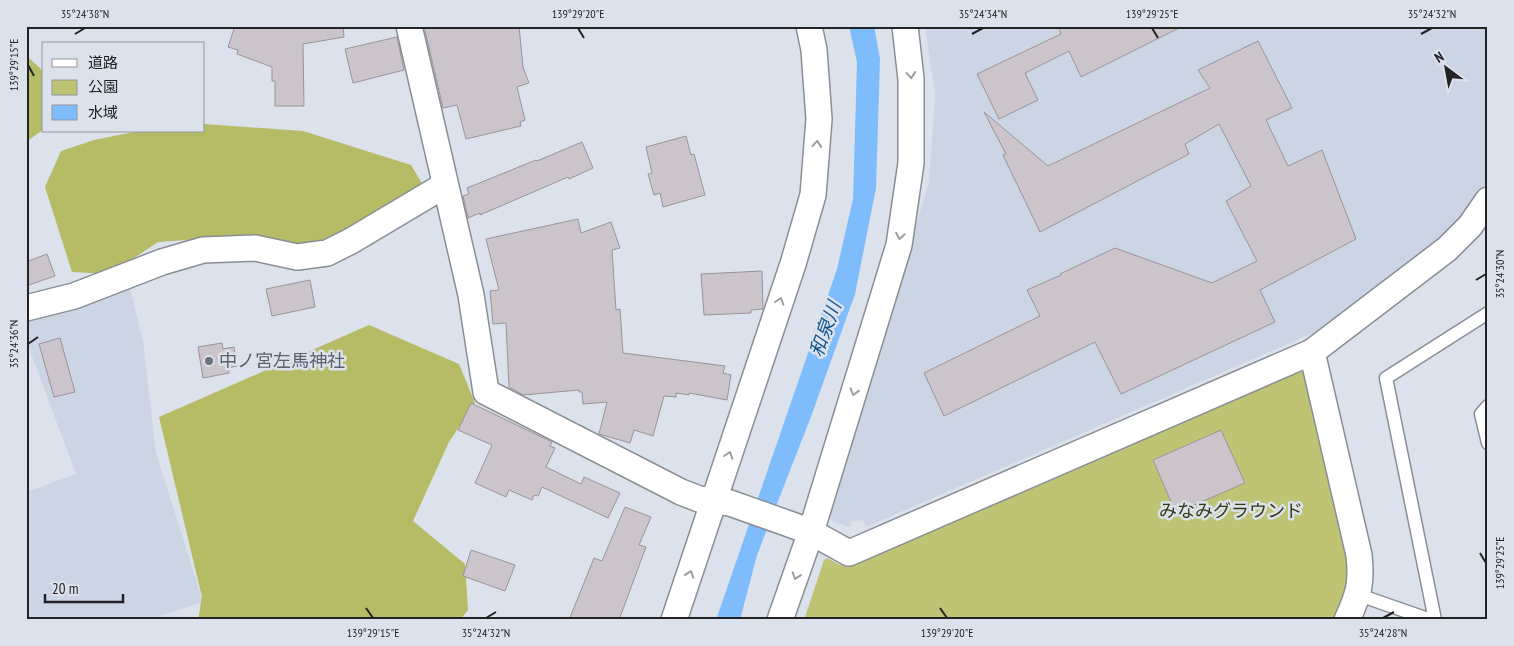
<svg xmlns="http://www.w3.org/2000/svg" width="1514" height="646" font-family="'PT Sans Narrow','Noto Sans JP',sans-serif">
<style>
.built{fill:#cbd5e3}
.green{fill:#bfc474}
.forest{fill:#b6bb65}
.water{fill:#7ebcfb}
.building{fill:#ccc4cb;stroke:#9a9299}
.lines{fill:none;stroke-linecap:round;stroke-linejoin:round}
.service-casing{stroke:#898e96;stroke-width:15}
.minor-casing{stroke:#898e96;stroke-width:28}
.service{stroke:#fff;stroke-width:12}
.minor{stroke:#fff;stroke-width:25}
.oneway{stroke:#9b9c9d}
.ticks{fill:none;stroke:#212326;stroke-width:2}
.worship-dot{fill:#6b7280;stroke:#dce2eb;stroke-width:2}
.labels{text-anchor:middle;stroke-width:5;stroke-linejoin:round;paint-order:stroke}
.worship-label{font-size:18px;fill:#5b616d;stroke:#dce2eb;text-anchor:start}
.park-label{font-size:18px;fill:#363812;stroke:#dce2eb}
.water-label{font-size:19px;font-style:italic;fill:#12558d;stroke:#dce2eb}
.neatline{fill:none;stroke:#212326;stroke-width:2}
.ticks-label{font-size:12px;text-anchor:middle;fill:#212326}
</style>
<rect width="100%" height="100%" fill="#dce2eb"/>
<!-- built -->
<g class="built">
<path d="M925,26h563v152l-5,10 -35,45 -135,100 -447,194 -3,-7 -11,1 -2,6 -17,-5 -4,-7 100,-333 6,-88z"/>
<path d="M130,288l13,53 13,112 47,149 -56,18h-121v-128l50,-18 -50,-134v-19l56,-15z"/>
</g>
<!-- green -->
<path class="green" d="M1295,364l12,3 43,203 -12,50h-534l20,-60 3,-2 13,7z"/>
<!-- forest -->
<g class="forest">
<path d="M26,55l18,17v57l-18,13z"/>
<path d="M204,124l99,7 108,34 12,20 -78,51 -51,13 -64,-12 -72,5 -48,32 -38,-2 -27,-85 16,-36 33,-11 45,-9h65z"/>
<path d="M369,325l90,39 16,39 -26,39 -36,79 52,43 3,46 -8,10h-262l4,-23 -43,-180z"/>
</g>
<!-- water -->
<path class="water" d="M849,26h25l6,33 -4,129 -21,106 -43,120 -55,141 -17,65h-24l121,-351 16,-70 4,-137z"/>
<!-- building -->
<g class="building">
<path d="M235,26h108l1,11 -41,7 1,62h-29v-25h-3v-14l-35,-13 1,-4 -10,-3z"/>
<path d="M424,26h95l4,41 6,16 -12,4 8,33 -5,2 1,4 -55,13 -9,-34 -14,3z"/>
<path d="M1058,26h125l-102,51 -12,-26 -44,22 13,27 -39,19 -22,-45 84,-40z"/>
<path d="M397,37l7,33 -51,13 -8,-34z"/>
<path d="M1258,41l34,67 -26,12 22,46 34,-16 34,89 -96,51 15,32 -154,72 -26,-52 -151,74 -20,-43 116,-57 -13,-26 34,-15 -1,-1 55,-26 97,35 45,-22 -31,-60 25,-15 -32,-62 -34,20 4,10 -149,78 -37,-77 3,-1 -22,-42 64,54 162,-78 -12,-18z"/>
<path d="M686,136l5,19 3,-1 11,41 -42,12 -3,-14 -6,2 -6,-21 4,-1 -6,-26z"/>
<path d="M582,142l11,26 -24,11 -1,-2 -88,38v-2l-12,5 -5,-22 6,-2 -2,-6 69,-28 1,1z"/>
<path d="M578,219l3,14 30,-11 9,26 -8,2 4,60 4,-1 3,44 102,13 -2,7 8,2 -4,25 -38,-7v2l-13,-2v4l-12,-1 -11,40 -19,-6 -4,13 -31,-9 8,-32 -24,2 -1,-12h-3v-2l-56,5 -14,-8 -3,-64 -13,1 -3,-33 9,-1 -13,-51z"/>
<path d="M47,254l8,22 -29,10v-24z"/>
<path d="M762,271l1,38 -12,1v3l-47,2 -3,-41z"/>
<path d="M310,280l5,27 -43,9 -6,-27z"/>
<path d="M60,338l15,54 -21,5 -15,-53z"/>
<path d="M222,343l1,6 11,-2 3,19 -9,2 1,5 -26,5 -5,-31z"/>
<path d="M471,403l81,39 -2,4 5,2 -9,19 35,17 3,-7 36,16 -12,25 -66,-31 -4,9 -4,-1 -2,5 -23,-10 -3,7 -31,-14 17,-38 -34,-15z"/>
<path d="M1221,430l24,53 -69,30 -23,-53z"/>
<path d="M625,507l26,10 -12,28 7,2 -27,73h-50l25,-62 8,3z"/>
<path d="M471,550l44,15 -10,26 -42,-15z"/>
</g>
<g class="lines">
<!-- service casing -->
<g class="service-casing">
<g id="service">
<path d="M1488,406l-7,8 7,29"/>
<path d="M1359,595l72,25"/>
<path d="M1435,620l-49,-242 102,-65"/>
</g>
</g>
<!-- minor casing -->
<g class="minor-casing">
<g id="minor">
<path d="M409,26l62,269 15,97 195,100 18,7 31,4 62,22 19,7 38,21 463,-201 135,-103 23,-23 18,-26"/>
<path d="M26,308l48,-12 88,-34 41,-12 52,-2 42,9 30,-4 24,-12 94,-56"/>
<path d="M1312,352l47,203c3,28 0,39 -12,65"/>
<path d="M674,620l119,-356 20,-69 6,-76 -5,-69 -5,-24"/>
<path d="M780,620l31,-88 88,-287 12,-82v-84l-6,-53"/>
</g>
</g>
<!-- service -->
<use href="#service" class="service"/>
<!-- minor -->
<use href="#minor" class="minor"/>
</g>
<!-- one-way arrows -->
<defs><path id="oneway-chevron" d="M-2-3.5L2.5 0L-2 3.5" fill="none" stroke-width="1.6" stroke-linecap="round" stroke-linejoin="round" transform="scale(1.25)"/></defs>
<g class="oneway">
<use href="#oneway-chevron" transform="translate(911 75) rotate(85)"/>
<use href="#oneway-chevron" transform="translate(817 144) rotate(-85)"/>
<use href="#oneway-chevron" transform="translate(900 236) rotate(99)"/>
<use href="#oneway-chevron" transform="translate(780 301) rotate(-72)"/>
<use href="#oneway-chevron" transform="translate(854 392) rotate(107)"/>
<use href="#oneway-chevron" transform="translate(729 455) rotate(-72)"/>
<use href="#oneway-chevron" transform="translate(690 574) rotate(-71)"/>
<use href="#oneway-chevron" transform="translate(796 576) rotate(109)"/>
</g>
<!-- ticks -->
<path class="ticks" d="M578,28l6,10M1152,28l6,10M75,34l10,-6M972,34l11,-6M1421,34l11,-6M28,65l6,11M1476,280l10,-6M28,344l10,-7M1480,553l6,10M366,608l7,10M940,608l7,10M486,618l10,-6M1383,618l11,-6"/>
<!-- markers -->
<circle class="worship-dot" cx="209" cy="361" r="5"/>
<g class="labels">
<!-- worship labels -->
<g class="worship-label">
<text x="219" y="367">中ノ宮左馬神社</text>
</g>
<!-- park labels -->
<g class="park-label">
<text x="1231" y="517">みなみグラウンド</text>
</g>
<!-- water labels -->
<g class="water-label">
<text transform="translate(825 329) rotate(-70)" y="7">和泉川</text>
</g>
</g>
<!-- border -->
<rect width="1514" height="646" fill="none" stroke="#dce2eb" stroke-width="55"/>
<!-- legend -->
<rect x="42" y="42" width="162" height="90" fill="#dce2eb" stroke="#91969c"/>
<rect x="52" y="59" width="25" height="8" fill="#ffffff" stroke="#91969c"/>
<text x="88" y="68" font-size="15" fill="#212326">道路</text>
<rect x="52" y="80" width="25" height="15" fill="#bfc474" stroke="#91969c"/>
<text x="88" y="92" font-size="15" fill="#212326">公園</text>
<rect x="52" y="105" width="25" height="15" fill="#7ebcfb" stroke="#91969c"/>
<text x="88" y="118" font-size="15" fill="#212326">水域</text>
<!-- north arrow -->
<g transform="translate(1446 68) rotate(328)" stroke="#dce2eb" stroke-width="4" paint-order="stroke">
<path d="M0-4L9 19L0 12L-9 19Z" fill="#212326"/>
<text y="-8" font-size="14" font-weight="bold" text-anchor="middle" fill="#212326">N</text>
</g>
<!-- scale -->
<path d="M45 594v8h78v-8" fill="none" stroke="#212326" stroke-width="2.5"/>
<text x="52" y="594" font-size="15" fill="#212326" stroke="#dce2eb" stroke-width="4" paint-order="stroke">20 m</text>
<rect x="28" y="28" width="1458" height="590" class="neatline"/>
<g class="ticks-label">
<text x="85" y="18">35°24'38"N</text>
<text x="578" y="18">139°29'20"E</text>
<text x="983" y="18">35°24'34"N</text>
<text x="1152" y="18">139°29'25"E</text>
<text x="1432" y="18">35°24'32"N</text>
<text transform="translate(14 65) rotate(-90)" y="4">139°29'15"E</text>
<text transform="translate(1500 274) rotate(-90)" y="4">35°24'30"N</text>
<text transform="translate(14 344) rotate(-90)" y="4">35°24'36"N</text>
<text transform="translate(1500 563) rotate(-90)" y="4">139°29'25"E</text>
<text x="373" y="637">139°29'15"E</text>
<text x="486" y="637">35°24'32"N</text>
<text x="947" y="637">139°29'20"E</text>
<text x="1383" y="637">35°24'28"N</text>
</g>
</svg>
